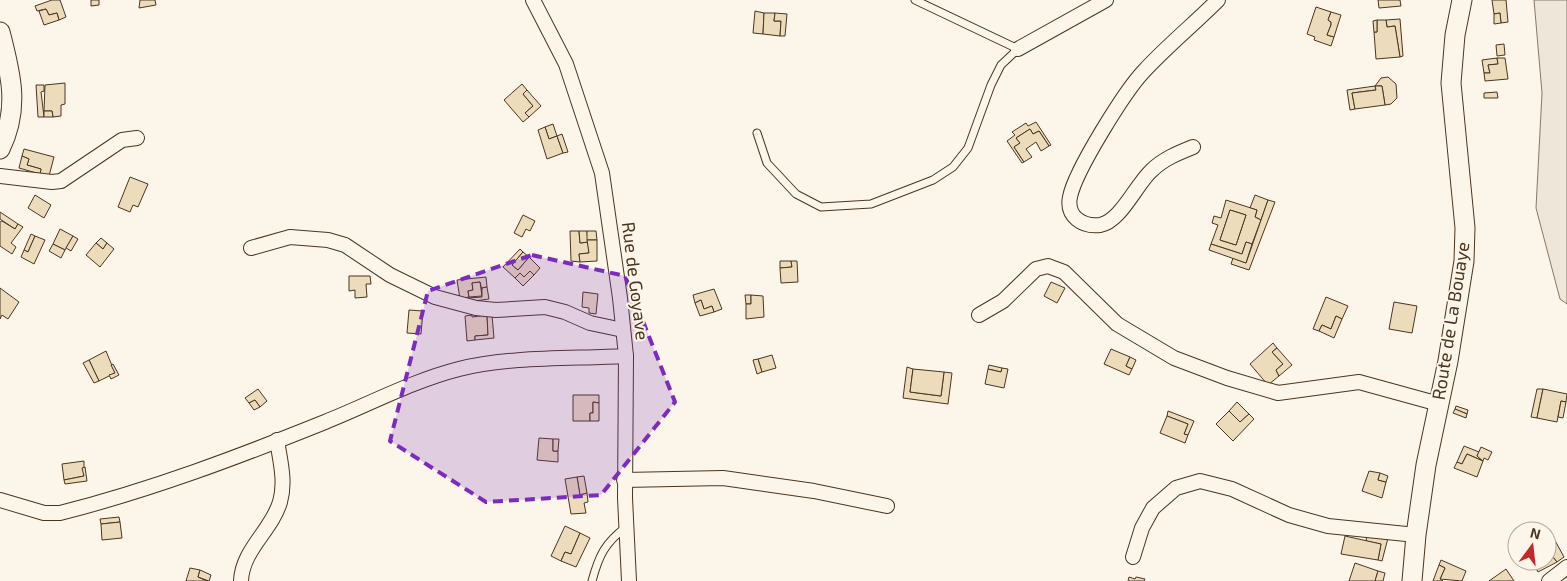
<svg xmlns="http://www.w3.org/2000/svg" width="1567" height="581" font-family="'Exo 2',sans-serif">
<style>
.green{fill:#ede6d9;stroke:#887966}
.building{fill:#ecdcbc;stroke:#4a3520;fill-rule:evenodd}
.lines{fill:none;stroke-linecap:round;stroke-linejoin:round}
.lane-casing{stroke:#4a3520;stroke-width:9}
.street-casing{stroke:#4a3520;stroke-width:16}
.secondary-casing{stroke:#4a3520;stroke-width:21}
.lane{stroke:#fbf6e9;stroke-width:7}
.street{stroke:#fbf6e9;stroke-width:14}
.secondary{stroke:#fbf6e9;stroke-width:19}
.marked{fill:#7b2cbf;fill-opacity:0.2;stroke:#7b2cbf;stroke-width:4;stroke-dasharray:10 6;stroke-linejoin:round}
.labels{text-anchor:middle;stroke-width:4;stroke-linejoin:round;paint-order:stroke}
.street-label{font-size:18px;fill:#4a3520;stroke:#fbf6e9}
</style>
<rect width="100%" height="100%" fill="#fbf6e9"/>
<!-- green -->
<path class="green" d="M1534,0h33v304l-7,-5 -24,-91 6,-115z"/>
<!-- building -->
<g class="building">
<path d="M52,0h8l6,17 -7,3 -2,-7 -8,2 -3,-6 -9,2 -2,-5z"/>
<path d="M91,0h8v5l-8,1z"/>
<path d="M140,0h15l1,5 -17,3z"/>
<path d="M1378,0h22l1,6 -22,2z"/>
<path d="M1492,0h14l2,22 -7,1 -1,-10 -6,1z"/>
<path d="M1316,7l15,5 -3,8 3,2v3l-4,10 7,2 -3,9 -17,-6 1,-3 -8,-3z"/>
<path d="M46,9l3,6 8,-2 2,7 -15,5 -5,-14z"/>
<path d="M755,11l9,2 -1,21 -10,-1z"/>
<path d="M1331,12l10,3 -7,22 -7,-2 4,-10v-3l-3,-2z"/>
<path d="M764,13h11l-1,8h7l-1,15 -17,-2z"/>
<path d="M775,13l12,1 -2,22h-5l1,-15h-7z"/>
<path d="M1500,13l1,10 -7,1v-10z"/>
<path d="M1400,19l3,37 -3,1 -5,-31 -8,1 -1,-7z"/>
<path d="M1377,20h9l1,7 8,-1 5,31 -24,2 -2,-27h3z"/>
<path d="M1377,20v12h-3l-1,-11z"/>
<path d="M1504,44l1,11 -8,1 -1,-11z"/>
<path d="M1497,58l1,6 -10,1 2,8h-6l-2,-13z"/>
<path d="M1497,58h8l3,21 -23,2 -1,-8h6l-2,-8 10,-1z"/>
<path d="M1388,77l8,7 1,14 -6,6 -6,1 -3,-19h-7l6,-8z"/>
<path d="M65,83v21l-4,1v11l-8,1 -1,-6h-8l1,-26z"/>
<path d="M522,84l5,6 -4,4 10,12 -8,7 4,4 -6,5 -19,-22z"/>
<path d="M36,85h8v6l-3,1 3,25h-6z"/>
<path d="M1375,86l1,4 -24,3 3,16 -5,1 -3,-20z"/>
<path d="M1375,86h7l3,19 -30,4 -3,-16 24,-3z"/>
<path d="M527,90l14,16 -12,11 -4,-4 8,-7 -10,-12z"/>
<path d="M1497,92l1,6h-14v-5z"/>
<path d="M44,111h8l1,6h-9z"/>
<path d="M1036,122l15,23 -2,1 -10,-15 -6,3 -3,-5 -14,9 4,5 -6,4 10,15 -2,1 -15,-22 8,-6 -3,-3 14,-9 2,3z"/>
<path d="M553,124l4,12 -8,3 -4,-12z"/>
<path d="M545,127l4,12 8,-3 6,17 -16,6 -9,-29z"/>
<path d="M1030,129l3,5 6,-3 10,15 -8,5 -5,-9 -10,7 6,8 -8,5 -10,-15 6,-4 -4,-5z"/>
<path d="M562,134l6,18 -5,1 -6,-17z"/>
<path d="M24,149l30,8 -5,19 -9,-2 1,-5 -14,-4 2,-6 -7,-3z"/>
<path d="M22,156l7,3 -2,6 14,4 -1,5 -21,-6z"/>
<path d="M130,177l18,7 -10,23 -5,-2 -3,7 -12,-5z"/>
<path d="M35,195l16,10 -7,13 -16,-10z"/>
<path d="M1255,195l13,5 -7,20 -6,-3 2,-7 -7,-2z"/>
<path d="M1226,200l31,10 -2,7 6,3 -9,24 -6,-2 -4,12 -31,-10 7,-19 -6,-2 2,-7 7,2zM1230,210l16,5 -10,30 -16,-5z"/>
<path d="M1268,200l7,2 -26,68 -18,-6 2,-6 13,5z"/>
<path d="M1230,210l16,5 -10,30 -16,-5z"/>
<path d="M0,212l18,12 -3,5 -15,-10z"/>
<path d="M523,215l12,6 -5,10 -4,-2 -4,8 -8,-4z"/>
<path d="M2,221l13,8 3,-5 5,3 -12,16 5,4 -4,7 -12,-8v-24z"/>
<path d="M60,229l13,7 -8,14 -12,-6z"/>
<path d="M570,231h9l1,12 8,-1 1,11 -10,1 1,8 -9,-1z"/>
<path d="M579,231h8l1,11 -8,1z"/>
<path d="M587,231h9l1,9h-10z"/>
<path d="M31,234l4,2 -7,16 -4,-2z"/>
<path d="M35,236l10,4 -11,24 -13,-7 3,-7 4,2z"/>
<path d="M73,236l5,3 -7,12 -5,-3z"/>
<path d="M101,238l6,5 -4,6 -7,-6z"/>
<path d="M587,240h10v21l-17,1 -1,-8 10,-1z"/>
<path d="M1246,242l6,2 -6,19 -37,-13 2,-6 31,10z"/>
<path d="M96,243l7,6 4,-6 7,6 -14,18 -14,-12z"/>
<path d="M53,244l12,6 -4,8 -12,-7z"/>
<path d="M520,249l3,3 -11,13 6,5 11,-13 11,11 -6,7 -4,-4 -6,6 -4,-4 -5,5 -12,-11z"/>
<path d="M523,252l6,5 -11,13 -6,-5z"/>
<path d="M780,261h11l1,6 -12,1z"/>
<path d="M791,261h6l1,21 -17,1 -1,-15 12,-1z"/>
<path d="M530,271l4,4 -11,11 -8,-8 5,-5 4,4z"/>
<path d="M349,276h21l1,8h-5l1,13 -12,1v-8l-6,1z"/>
<path d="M486,277l1,10 -5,1 1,7 -3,-13 -8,1 1,7 -5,1 1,6 -9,2 -3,-19z"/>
<path d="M480,282l2,14 -13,1 -1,-6 5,-1 -1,-7z"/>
<path d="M1051,282l14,6 -8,15 -13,-7z"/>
<path d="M487,287l2,12 -22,3v-4l15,-1v-9z"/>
<path d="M0,288l19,14 -11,17 -6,-4 -2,4z"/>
<path d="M714,289l8,20 -8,3 -2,-6 -8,3 -3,-9 -6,3 -2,-8z"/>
<path d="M583,292l15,2 -2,20 -7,-1v-5l-7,-1z"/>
<path d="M745,295h6v9h-5z"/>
<path d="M751,295l12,1 1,21 -18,2v-15h5z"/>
<path d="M1326,297l22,9 -6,13 -6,-3 -5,13 -9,-4 -3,6 -6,-2z"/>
<path d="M701,300l3,9 8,-3 2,6 -14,4 -5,-13z"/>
<path d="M1394,302l23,4 -5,27 -23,-4z"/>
<path d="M409,310l14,1 -2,23 -14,-1z"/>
<path d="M472,315v2l15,-2 1,20 -13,1v4l-8,1 -2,-25z"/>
<path d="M487,315h5l2,23 -19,2v-4l13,-1z"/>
<path d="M1336,316l6,3 -8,19 -15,-7 3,-6 9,4z"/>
<path d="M1273,343l4,5 -5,4 11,12 -7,6 3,6 -11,9 -18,-21z"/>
<path d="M1277,348l15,17 -13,11 -3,-6 7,-6 -11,-12z"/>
<path d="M1111,349l19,8 -4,9 6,3 -3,6 -25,-11z"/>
<path d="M106,351l9,22 -16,8 -10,-21z"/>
<path d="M772,355l4,13 -14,4 -4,-13z"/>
<path d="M1130,357l6,3 -4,9 -6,-3z"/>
<path d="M758,359l4,13 -5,2 -4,-14z"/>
<path d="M89,360l10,21 -5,2 -11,-20z"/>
<path d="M113,364l6,11 -8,4 -2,-4 6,-2 -4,-8z"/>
<path d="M989,365l13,3 -1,4 -13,-3z"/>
<path d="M907,367l6,2 -3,23 31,4 3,-24 8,1 -4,31 -45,-6z"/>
<path d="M1002,368l6,1 -4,19 -19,-4 3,-15 13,3z"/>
<path d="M913,369l31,3 -3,24 -31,-4z"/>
<path d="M258,389l9,12 -7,6 -5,-7 -6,3 -4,-5z"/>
<path d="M1537,389h6l-6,29 -6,-1z"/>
<path d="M1543,389l24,5 -1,8 -5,-1 -4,21 -20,-4z"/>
<path d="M573,395h26v8l-6,-1v11h-3v8h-17z"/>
<path d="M255,400l5,7 -6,3 -5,-7z"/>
<path d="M1561,401l5,1 -3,16 -5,-1z"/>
<path d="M593,402l6,1v18h-9v-8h3z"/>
<path d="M1237,402l12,12 -9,8 -11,-11z"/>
<path d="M1456,406l12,4 -1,4 -12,-5z"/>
<path d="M1455,409l12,5 -1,4 -13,-5z"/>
<path d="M1168,411l26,10 -6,14 -4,-1 4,-10 -21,-8z"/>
<path d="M1229,411l11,11 9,-8 5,5 -21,22 -17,-17z"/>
<path d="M1167,416l21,8 -4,10 4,1 -3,8 -25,-10z"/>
<path d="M539,438l14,1v12h5v11l-21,-2z"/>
<path d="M553,439h6l-1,12h-5z"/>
<path d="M1464,446l15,6 -2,4 6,5 -16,-7 -5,10 -5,-2z"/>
<path d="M1481,447l11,5 -4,8 -4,-2 -1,3 -6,-5z"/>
<path d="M1467,454l16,7 -6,16 -23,-9 3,-6 5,2z"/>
<path d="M84,461v15l-20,4 -2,-16z"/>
<path d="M85,467l2,14 -22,3 -1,-4 20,-4 -2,-8z"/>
<path d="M1369,471l11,2 -2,7 8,2 -4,16 -20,-7z"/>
<path d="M1380,473l8,3 -2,6 -8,-2z"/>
<path d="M584,476l3,17 -7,2 -3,-18z"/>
<path d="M577,477l3,18 7,-2 1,9 -4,1 2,10 -15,1 -6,-35z"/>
<path d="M119,517l1,5 -19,2 -1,-5z"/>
<path d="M120,522l2,16 -20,2 -1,-16z"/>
<path d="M565,526l15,7 -9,21 -6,-2 -4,9 -10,-5z"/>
<path d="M580,533l10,5 -14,29 -15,-6 4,-9 6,2z"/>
<path d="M1367,534l21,4 -6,23 -4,-1 3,-16 -15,-3z"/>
<path d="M1552,535l12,22 -7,5 -5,-6 -5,3v-21z"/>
<path d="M1345,536l36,8 -3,16 -37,-6z"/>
<path d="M1552,556l5,6 -19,10 -6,-11 7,2 8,-2z"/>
<path d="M1441,560l25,11 -4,10 -22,-2 5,-11 -6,-3z"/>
<path d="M1355,563l23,8 -3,10h-26z"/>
<path d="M1439,565l6,3 -5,11 3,2h-10z"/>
<path d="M190,568l10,2 -2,7 9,4h-21z"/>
<path d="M1506,569l8,12h-25z"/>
<path d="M200,570l11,5 -2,6 -11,-4z"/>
<path d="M1378,571l7,2 -2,8h-8z"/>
<path d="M1129,577l6,2 1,-2 9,2 -1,2h-16z"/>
</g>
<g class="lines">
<!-- lane casing -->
<g class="lane-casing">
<g id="lane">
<path d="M757,133l10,30 29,31 25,13 50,-3 62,-24 20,-13 15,-19 23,-63 10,-20 17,-16 -103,-49"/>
<path d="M592,581c7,-26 13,-38 34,-54"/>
</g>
</g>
<!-- street casing -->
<g class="street-casing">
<g id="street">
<path d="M533,0l33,64 36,109 18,125 6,58 -1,142 4,83"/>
<path d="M1018,49l88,-49"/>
<path d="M1193,147c-15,6 -30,12 -42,24 -15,14 -31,51 -51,54 -17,2 -34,-8 -30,-28 5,-26 55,-106 74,-126 23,-25 50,-47 74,-71"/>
<path d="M0,176l52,6 9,-1 61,-41 15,-2"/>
<path d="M251,248l39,-11 38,3 17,5 45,30 45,22 41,11 20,2 49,-3 20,5 25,11 33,7"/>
<path d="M979,315l24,-14 33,-32 12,-3 16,6 53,52 57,34 53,20 51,15 81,-11 80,22"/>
<path d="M624,480l99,-2 91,13 73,15"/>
<path d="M0,500l44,13h16c91,-23 178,-56 265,-91 45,-18 87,-41 134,-53 52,-13 113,-10 167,-13"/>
<path d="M1133,557l9,-29 11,-20 23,-20 24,-7 32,8 57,26 39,11 88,9"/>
<path d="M241,581c1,-31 31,-51 39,-79 6,-21 0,-41 -3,-62"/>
<path d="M1549,581l18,-14"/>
</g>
</g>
<!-- secondary casing -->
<g class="secondary-casing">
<g id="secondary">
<path d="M0,32c11,42 20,77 0,117"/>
<path d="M1412,581l4,-46 10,-70 22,-104 16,-100 1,-33 -14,-145 4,-48 7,-35"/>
</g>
</g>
<!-- lane -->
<use href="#lane" class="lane"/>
<!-- street -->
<use href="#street" class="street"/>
<!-- secondary -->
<use href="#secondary" class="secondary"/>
</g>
<!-- marked area -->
<path class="marked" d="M532,255l93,21 50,126 -74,93 -115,7 -96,-61 38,-150z"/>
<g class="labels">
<!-- street labels -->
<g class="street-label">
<text transform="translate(635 281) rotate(83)" y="6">Rue de Goyave</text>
<text transform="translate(1451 321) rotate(-81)" y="6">Route de La Bouaye</text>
</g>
</g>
<!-- north arrow -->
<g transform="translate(1532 546) rotate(15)"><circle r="24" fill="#fbf6e9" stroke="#b4a999"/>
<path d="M0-4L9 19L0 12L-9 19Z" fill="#c62828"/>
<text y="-8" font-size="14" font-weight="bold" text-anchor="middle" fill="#4a3520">N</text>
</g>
</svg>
